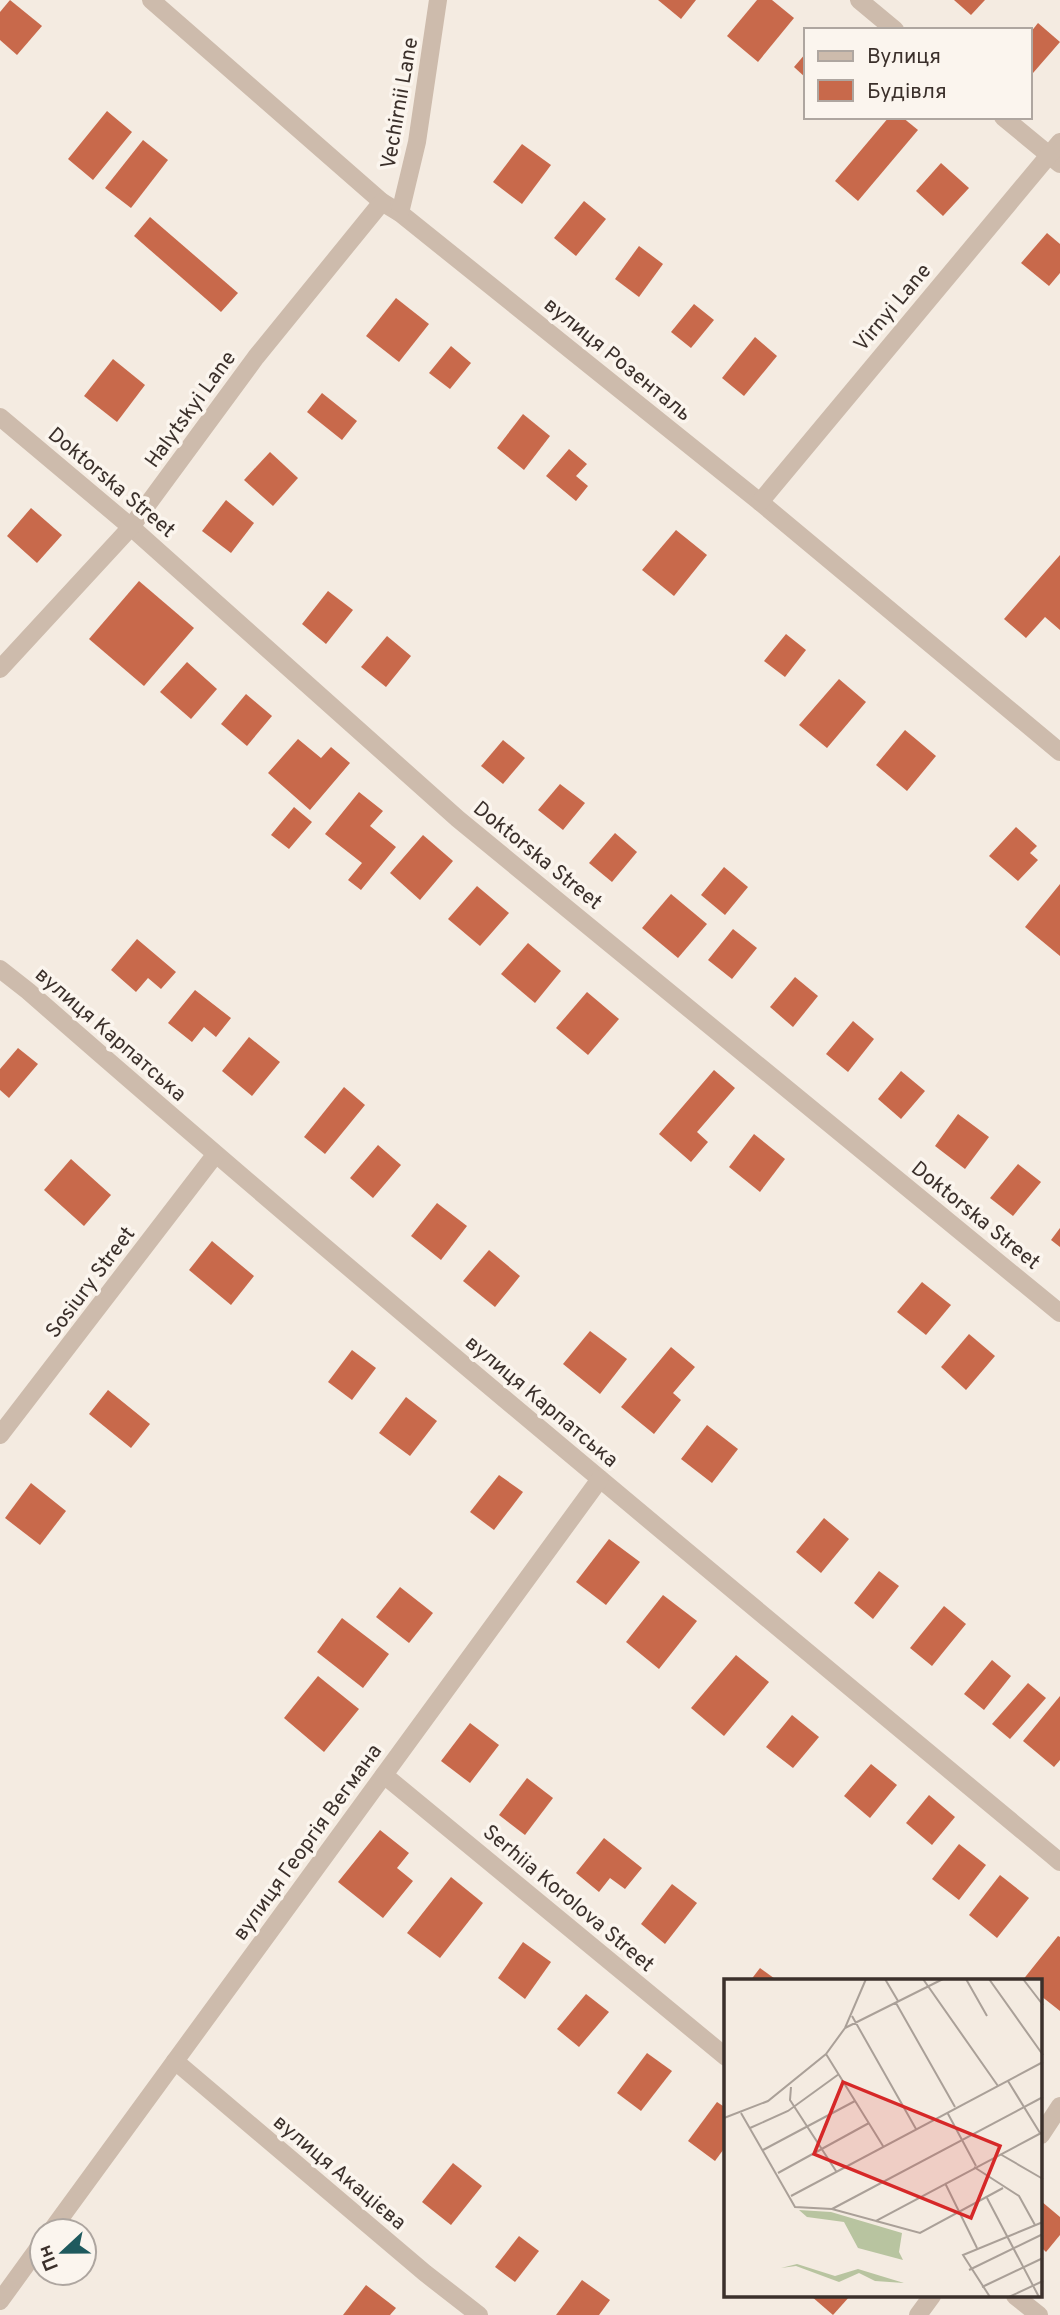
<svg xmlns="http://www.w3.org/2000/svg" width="1060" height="2315" font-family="Overpass,sans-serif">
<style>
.building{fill:#c8694b}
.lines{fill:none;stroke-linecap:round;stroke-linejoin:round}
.minor{stroke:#cdbbac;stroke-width:18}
.labels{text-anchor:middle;stroke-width:7;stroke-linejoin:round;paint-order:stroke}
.street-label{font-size:21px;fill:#3b302b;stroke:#fbf5ee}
.inset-road{fill:none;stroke:#aaa098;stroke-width:2}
.view{fill:#d62828;fill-opacity:0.15;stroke:#d62828;stroke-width:3.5}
.inset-edge{fill:none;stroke:#3b302b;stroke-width:3.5}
</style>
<rect width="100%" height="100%" fill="#f4ebe1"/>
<!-- building -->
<g class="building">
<path d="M10,0l32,26 -25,29 -17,-15v-28z"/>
<path d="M658,0h38l-15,19z"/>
<path d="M757,0h15l22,18 -36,44 -31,-26z"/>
<path d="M954,0h31l-14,15z"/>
<path d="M1038,23l22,19 -27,31 -3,-3v-37z"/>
<path d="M806,53v25l-12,-11z"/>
<path d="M107,111l25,21 -39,48 -25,-21z"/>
<path d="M889,117h13l16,13 -60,71 -23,-20z"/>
<path d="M143,140l25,20 -37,48 -26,-20z"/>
<path d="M522,144l29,21 -29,39 -29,-22z"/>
<path d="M941,163l28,25 -26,28 -27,-25z"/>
<path d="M584,201l22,18 -30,37 -22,-18z"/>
<path d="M150,217l88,76 -17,19 -87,-76z"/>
<path d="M1047,233l13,11v29l-11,13 -28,-23z"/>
<path d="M639,246l24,18 -24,33 -24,-18z"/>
<path d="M396,298l33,26 -30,38 -33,-26z"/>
<path d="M694,304l20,16 -23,28 -20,-16z"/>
<path d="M755,337l22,19 -33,40 -22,-18z"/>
<path d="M451,346l20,17 -21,26 -21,-16z"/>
<path d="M113,359l32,26 -28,37 -33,-26z"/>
<path d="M322,393l35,28 -15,19 -35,-28z"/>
<path d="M523,414l27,22 -26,34 -27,-22z"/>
<path d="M569,449l18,15 -11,12 12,10 -12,15 -30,-25z"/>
<path d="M270,452l28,26 -25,28 -29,-26z"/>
<path d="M226,500l28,23 -23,30 -29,-22z"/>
<path d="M31,508l31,27 -25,28 -30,-27z"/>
<path d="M676,530l31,25 -33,41 -32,-26z"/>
<path d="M1060,555v75l-15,-13 -19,21 -22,-19z"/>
<path d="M139,581l55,47 -50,58 -55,-47z"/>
<path d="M328,591l25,19 -27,34 -24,-20z"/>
<path d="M786,634l20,16 -21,27 -21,-16z"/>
<path d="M387,636l24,20 -25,31 -25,-20z"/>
<path d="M187,662l30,27 -26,30 -31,-27z"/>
<path d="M839,679l27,23 -39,46 -28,-23z"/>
<path d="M246,694l26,22 -25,30 -26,-22z"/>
<path d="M905,730l31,26 -29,35 -31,-26z"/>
<path d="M298,739l23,19 10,-11 19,16 -40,47 -42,-37z"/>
<path d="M503,740l22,18 -22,26 -22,-18z"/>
<path d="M560,784l25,19 -22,27 -25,-20z"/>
<path d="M359,792l24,19 -13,15 26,21 -35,43 -13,-10 14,-17 -37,-29z"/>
<path d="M294,807l18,15 -23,27 -18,-14z"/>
<path d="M1016,827l21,19 -7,7 8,7 -20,21 -29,-25z"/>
<path d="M615,833l22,19 -25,30 -23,-19z"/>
<path d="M423,835l30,26 -33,39 -30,-27z"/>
<path d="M724,867l24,20 -23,28 -24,-20z"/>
<path d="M1060,884v72l-35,-29z"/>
<path d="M477,886l32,27 -29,33 -32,-27z"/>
<path d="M671,894l36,30 -29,34 -36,-30z"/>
<path d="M733,929l24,19 -25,31 -24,-19z"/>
<path d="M137,939l39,33 -15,17 -13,-11 -12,14 -25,-22z"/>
<path d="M528,943l33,28 -26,32 -34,-29z"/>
<path d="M795,977l23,19 -25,31 -23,-20z"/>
<path d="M195,990l36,28 -15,19 -12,-10 -12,15 -24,-19z"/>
<path d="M587,992l32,27 -31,36 -32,-27z"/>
<path d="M853,1021l21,18 -26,33 -22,-18z"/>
<path d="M249,1037l31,25 -28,34 -30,-25z"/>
<path d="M18,1048l20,16 -29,34 -9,-8v-21z"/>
<path d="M714,1070l21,18 -38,44 11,10 -17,20 -32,-28z"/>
<path d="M901,1071l24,20 -24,28 -23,-20z"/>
<path d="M344,1087l21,18 -40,49 -21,-17z"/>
<path d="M958,1114l31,23 -24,32 -30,-23z"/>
<path d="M754,1134l31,25 -25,33 -31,-25z"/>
<path d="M378,1145l23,20 -28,33 -23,-20z"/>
<path d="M71,1159l40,36 -27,31 -40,-36z"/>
<path d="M1018,1164l23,18 -28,34 -23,-18z"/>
<path d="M437,1203l30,23 -26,34 -30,-24z"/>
<path d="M1060,1228v19l-9,-7z"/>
<path d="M212,1241l42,35 -23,29 -42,-35z"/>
<path d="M489,1250l31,26 -25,31 -32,-26z"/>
<path d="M922,1282l29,23 -25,30 -29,-23z"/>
<path d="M590,1331l37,28 -27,35 -37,-30z"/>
<path d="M969,1334l26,22 -29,34 -25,-23z"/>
<path d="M671,1347l24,20 -22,26 8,7 -27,34 -33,-27z"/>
<path d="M352,1350l24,18 -24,32 -24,-18z"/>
<path d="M108,1390l42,34 -19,24 -42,-34z"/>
<path d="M406,1397l31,24 -27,35 -31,-23z"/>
<path d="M707,1425l31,24 -26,34 -31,-24z"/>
<path d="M499,1475l24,17 -29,38 -24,-18z"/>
<path d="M31,1483l35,28 -26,34 -35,-27z"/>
<path d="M824,1518l25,21 -28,34 -25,-21z"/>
<path d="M609,1539l31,23 -34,43 -30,-23z"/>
<path d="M879,1571l20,15 -26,33 -19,-16z"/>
<path d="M400,1587l33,26 -24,30 -33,-26z"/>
<path d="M663,1595l34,26 -38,48 -33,-27z"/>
<path d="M944,1606l22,18 -34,42 -22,-18z"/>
<path d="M342,1618l47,36 -26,34 -46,-36z"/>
<path d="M736,1655l33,27 -45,54 -33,-28z"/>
<path d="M992,1660l19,16 -27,34 -20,-16z"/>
<path d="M318,1676l41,33 -35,43 -40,-34z"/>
<path d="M1028,1683l18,15 -36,41 -18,-15z"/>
<path d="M1060,1696v64l-6,7 -31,-26z"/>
<path d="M792,1715l27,22 -26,31 -27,-21z"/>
<path d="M470,1723l29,22 -29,38 -29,-22z"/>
<path d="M871,1764l26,21 -27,33 -26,-22z"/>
<path d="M527,1778l26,20 -28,37 -26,-20z"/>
<path d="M929,1795l26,22 -23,28 -26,-22z"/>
<path d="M380,1830l29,23 -12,15 16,13 -30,37 -45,-36z"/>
<path d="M604,1838l38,30 -17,21 -15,-11 -11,14 -23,-19z"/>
<path d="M959,1844l27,21 -27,35 -27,-21z"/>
<path d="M1000,1875l29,23 -32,40 -28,-23z"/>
<path d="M451,1877l32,26 -43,55 -33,-25z"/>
<path d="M672,1884l25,19 -32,41 -24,-20z"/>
<path d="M1058,1936l2,1v74l-19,-15v-15h-19z"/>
<path d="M523,1942l28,20 -26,37 -27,-21z"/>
<path d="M760,1968l18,13h-28z"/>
<path d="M586,1994l23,18 -30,35 -22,-18z"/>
<path d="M647,2053l25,18 -31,40 -24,-18z"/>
<path d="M717,2102l9,6v38l-11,15 -27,-20z"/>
<path d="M453,2163l29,23 -31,39 -29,-23z"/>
<path d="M1041,2201l19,16v18l-14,17 -5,-5z"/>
<path d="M519,2236l20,15 -24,31 -20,-15z"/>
<path d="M582,2280l28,20 -11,15h-43z"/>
<path d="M366,2285l30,23 -6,7h-47z"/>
<path d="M811,2296h39l-17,19z"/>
</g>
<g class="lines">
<!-- minor -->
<g class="minor">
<path d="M151,0l231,202 18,11 360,289 300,250"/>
<path d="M859,0l36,30"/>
<path d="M1003,117l57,47"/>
<path d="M400,213l17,-71 21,-142"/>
<path d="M0,417l131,110 327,292 602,494"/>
<path d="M760,502l300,-360"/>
<path d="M0,669l131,-142 125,-170 126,-155"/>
<path d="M0,969l28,22c339,297 686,583 1032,871"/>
<path d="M0,1435l215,-280"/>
<path d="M384,1775l342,282"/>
<path d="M175,2061l250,212 54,42"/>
<path d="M1041,2135l19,-29"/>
<path d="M51,2231l549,-752"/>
<path d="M1015,2296l24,19"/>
<path d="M0,2301l42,-58"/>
<path d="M918,2315l14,-19"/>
</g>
</g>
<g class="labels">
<!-- street labels -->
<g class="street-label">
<text transform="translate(399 103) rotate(-80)" y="7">Vechirnii Lane</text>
<text transform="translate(892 307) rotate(-50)" y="7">Virnyi Lane</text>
<text transform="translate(618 359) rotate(39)" y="7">вулиця Розенталь</text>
<text transform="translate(190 409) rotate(-54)" y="7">Halytskyi Lane</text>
<text transform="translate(112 482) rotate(40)" y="7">Doktorska Street</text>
<text transform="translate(538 855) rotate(39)" y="7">Doktorska Street</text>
<text transform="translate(111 1034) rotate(41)" y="7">вулиця Карпатська</text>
<text transform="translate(976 1215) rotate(39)" y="7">Doktorska Street</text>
<text transform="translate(90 1282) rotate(-53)" y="7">Sosiury Street</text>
<text transform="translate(542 1401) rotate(40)" y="7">вулиця Карпатська</text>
<text transform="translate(307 1842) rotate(-54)" y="7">вулиця Георгія Вегмана</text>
<text transform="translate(569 1898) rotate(40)" y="7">Serhiia Korolova Street</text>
<text transform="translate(340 2172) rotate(40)" y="7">вулиця Акацієва</text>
</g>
</g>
<!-- overview -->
<g transform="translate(724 1979)">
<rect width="318" height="318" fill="#f4ebe1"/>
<path d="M75,231l32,2 71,21 -3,19 4,8 -45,-12 -14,-26 -37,-5zM73,285l38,12 23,-7 46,14 -29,-2 -16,-8 -20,9 -43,-16 -15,2z" fill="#b8c4a0"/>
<path class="inset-road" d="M161,0l13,22M199,0l75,107M242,0l21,37M265,0l54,76M299,0l20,26M172,24l59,104M128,37l64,113M121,49l98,-49M102,75l57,92M284,102l32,52M67,108l-1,13 46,71M223,133l29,54M17,134l54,94 37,2 44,12 167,-89M0,139l44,-17 58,-47 19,-26 21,-49M26,149l38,-17 51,-37M39,171l92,-49M276,175l43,25M250,188l45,29 16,29M54,194l91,-50M221,204l32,65M67,217l252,-134M263,219l52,99M108,230l211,-112M152,242l44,12 83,-45M245,291l74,-36M258,308l61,-29M266,318l-27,-42 80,-33M285,318l34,-16"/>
<path class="view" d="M119,103l157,64 -29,72 -157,-64z"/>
<rect width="318" height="318" class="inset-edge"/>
</g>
<!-- legend -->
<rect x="804" y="28" width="228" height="91" fill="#fbf5ee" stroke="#aea6a0" stroke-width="2"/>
<rect x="818" y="51" width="35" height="10" fill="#cdbbac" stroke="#aea6a0" stroke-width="2"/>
<text x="867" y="63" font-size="21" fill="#3b302b">Вулиця</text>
<rect x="818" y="80" width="35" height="21" fill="#c8694b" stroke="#aea6a0" stroke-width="2"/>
<text x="867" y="98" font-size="21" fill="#3b302b">Будівля</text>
<!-- north arrow -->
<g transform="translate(63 2252) rotate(248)"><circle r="33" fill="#fbf5ee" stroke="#aea6a0" stroke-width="2"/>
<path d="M0-5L12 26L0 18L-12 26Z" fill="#1f5a5e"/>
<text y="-10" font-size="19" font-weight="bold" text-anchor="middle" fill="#3b302b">Пн</text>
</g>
</svg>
